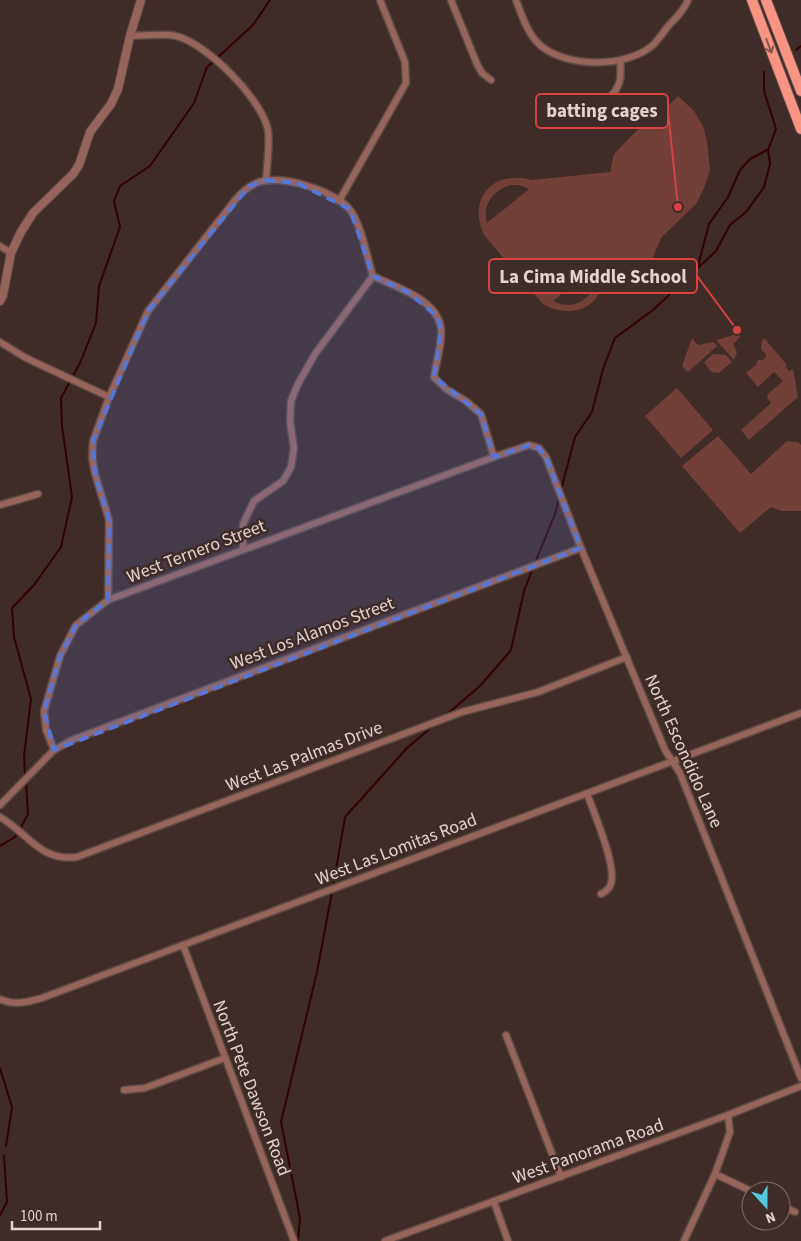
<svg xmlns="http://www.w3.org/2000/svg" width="801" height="1241" font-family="'Source Sans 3',sans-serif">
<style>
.green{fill:#724038;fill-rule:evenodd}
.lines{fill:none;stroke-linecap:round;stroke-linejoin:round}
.stream{stroke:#300;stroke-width:2}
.minor-casing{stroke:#5c4945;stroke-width:9}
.tertiary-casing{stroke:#5c4945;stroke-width:10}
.primary-casing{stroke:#5c4945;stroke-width:12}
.minor{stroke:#96645b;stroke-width:6}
.tertiary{stroke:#96645b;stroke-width:8}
.primary{stroke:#f99483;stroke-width:10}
.oneway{stroke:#89554c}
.marked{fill:#5876d6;fill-opacity:0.2;stroke:#5876d6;stroke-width:4;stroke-dasharray:10 6;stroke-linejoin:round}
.labels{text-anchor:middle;stroke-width:5;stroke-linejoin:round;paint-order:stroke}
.street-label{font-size:18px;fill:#e1d3d0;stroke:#3f2b27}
.leader{fill:none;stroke:#d84241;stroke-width:2}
.callout-dot{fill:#d84241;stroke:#3f2b27;stroke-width:2}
.callout{fill:#3f2b27;stroke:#d84241;stroke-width:2}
.callout-label{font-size:19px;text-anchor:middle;font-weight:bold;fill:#e1d3d0}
</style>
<rect width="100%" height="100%" fill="#3f2b27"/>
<!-- green -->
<g class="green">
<path d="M678,96l16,15 9,15 4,16 3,28 -6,18 -8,16 -35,34 -14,33 -22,17 -1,-2 -6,4 -13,-16c-4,35 -33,46 -62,30l-59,-69c-17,-36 9,-66 48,-55l78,-8 4,-18 34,-35 4,3zM510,185h9l10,4 -42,34c-5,-19 6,-32 23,-38zM595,267c6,25 -17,47 -42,34z"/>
<path d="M740,333v4l-7,7 4,8 -3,8 -18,-20z"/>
<path d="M692,338l6,7 16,-3 3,4 -29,26 -6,-6z"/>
<path d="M764,338l23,27 -2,1 4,5 4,-2 5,28 -49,43 -8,-10 30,-27 -4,-5 1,-4 15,-13 -9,-9 -16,15 -12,-14 10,-8 2,-5h5l3,-3 -1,-5 -3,-1c-2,-5 -1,-9 2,-13z"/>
<path d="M713,354l13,1 6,7 -13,11 -8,-1 -7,-10z"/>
<path d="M677,388l36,42 -32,28 -36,-42z"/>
<path d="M718,436l33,38 36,-33 11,1 3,3v66h-20l-10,-4 -31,26 -58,-67z"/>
</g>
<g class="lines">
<!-- stream -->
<g class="stream">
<path d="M796,50l5,-4"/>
<path d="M217,58l36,-33 17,-25"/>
<path d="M698,266l11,-42 19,-27 12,-27 10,-11 17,-9"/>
<path d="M561,490l14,-53 17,-25 11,-43 12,-31 38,-28 63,-59 14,-26 16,-13 18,-25 6,-23 -2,-14 8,-21 -12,-38v-19"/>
<path d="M535,563l20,-49 4,-16"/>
<path d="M446,715l34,-29 31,-36 13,-59 9,-23"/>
<path d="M25,776l-1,-20 7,-57 -17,-62 -2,-29 22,-23 27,-38 11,-50 -10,-71 -1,-28 19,-35 16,-40 3,-37 21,-59 -6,-26 6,-15 30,-20 44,-63 13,-36 7,-6"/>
<path d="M20,829l8,-15 -2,-33"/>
<path d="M0,846l15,-9 3,-4"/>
<path d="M333,887l12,-70 62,-69 26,-22"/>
<path d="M0,1068l12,39 -6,39"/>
<path d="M0,1215l7,-13 -3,-46"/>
<path d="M298,1241l2,-23 -19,-96 36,-150 15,-80"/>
</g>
<!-- minor casing -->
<g class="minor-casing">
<g id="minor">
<path d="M451,0l26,64 5,9 9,7"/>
<path d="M516,0c6,16 12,35 25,46 27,22 86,22 112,-1 6,-6 11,-14 17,-21 7,-7 14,-14 18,-24"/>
<path d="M130,36c14,0 34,-3 46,0 30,7 86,63 92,94 2,14 -1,35 -2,50"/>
<path d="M585,114c14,-7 31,-17 35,-34 1,-6 0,-14 1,-20"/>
<path d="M339,201l67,-118 -1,-21 -25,-62"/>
<path d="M0,246l11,7"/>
<path d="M0,342l26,16 83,39"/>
<path d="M0,505l38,-11"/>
<path d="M243,549v-25l11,-23 29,-20 8,-14 3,-19 -4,-26 1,-21 7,-17 17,-30 58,-78"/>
<path d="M108,600l1,-80 -14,-46 -3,-17 1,-16 16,-44 39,-86 87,-111c7,-8 14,-15 24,-18 22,-8 78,9 92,29 11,16 16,46 22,65 23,11 64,23 68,52 2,15 -5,34 -7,49l12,12 20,12 15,13 13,43"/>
<path d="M54,750l18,-10 509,-192"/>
<path d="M587,793c6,19 32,76 23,93 -2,4 -5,6 -9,8"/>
<path d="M0,805l54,-55 -8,-20 -2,-19 16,-55 16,-31 32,-25 386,-143 35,-12 10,3 7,9 35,91 84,202 15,23 121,305"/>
<path d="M0,817c28,16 40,45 77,40l385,-145 76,-20 89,-35"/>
<path d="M183,945l111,296"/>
<path d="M0,999c14,7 28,3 42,-1l759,-285"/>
<path d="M506,1035l55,142"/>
<path d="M124,1090l21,-2 80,-30"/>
<path d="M715,1174l36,17"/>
<path d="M494,1202l14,39"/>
<path d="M781,1206l14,6"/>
<path d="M385,1241l343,-126 73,-29"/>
<path d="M684,1241l31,-67 15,-42 -2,-17"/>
</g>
</g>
<!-- tertiary casing -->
<g class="tertiary-casing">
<path id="tertiary" d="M0,301l3,-6 8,-42 10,-21 12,-19 40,-39 6,-9 11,-33 21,-28 7,-15 12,-53 11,-36"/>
</g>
<!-- primary casing -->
<g class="primary-casing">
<g id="primary">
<path d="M752,0l49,129"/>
<path d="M766,0l35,91"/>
</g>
</g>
<!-- minor -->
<use href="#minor" class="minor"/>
<!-- tertiary -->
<use href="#tertiary" class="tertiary"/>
<!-- primary -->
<use href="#primary" class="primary"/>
</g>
<!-- one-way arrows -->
<defs><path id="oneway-shaft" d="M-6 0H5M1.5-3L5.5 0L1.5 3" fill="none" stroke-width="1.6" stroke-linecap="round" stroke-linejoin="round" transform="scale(1.25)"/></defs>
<use class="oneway" href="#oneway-shaft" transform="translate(769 46) rotate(69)"/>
<!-- marked area -->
<path class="marked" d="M266,180l31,3 53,26 23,67 35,16 29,24 4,13 -7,48 47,37 13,43 35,-12 10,3 7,9 35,91 -527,202 -10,-39 16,-55 16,-31 32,-25 1,-80 -14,-46 -2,-33 55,-130 101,-125z"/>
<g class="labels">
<!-- street labels -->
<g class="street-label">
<text transform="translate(196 551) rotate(-21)" y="6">West Ternero Street</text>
<text transform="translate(312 633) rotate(-21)" y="6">West Los Alamos Street</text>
<text transform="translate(684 751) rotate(66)" y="6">North Escondido Lane</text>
<text transform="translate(304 756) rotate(-21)" y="6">West Las Palmas Drive</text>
<text transform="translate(396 849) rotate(-21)" y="6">West Las Lomitas Road</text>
<text transform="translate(252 1088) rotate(69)" y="6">North Pete Dawson Road</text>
<text transform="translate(588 1151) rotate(-20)" y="6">West Panorama Road</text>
</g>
</g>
<!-- callouts -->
<path class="leader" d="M678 207L668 111M737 330L697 276"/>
<g class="callout-dot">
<circle cx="678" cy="207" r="5"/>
<circle cx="737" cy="330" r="5"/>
</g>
<g class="callout">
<rect x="536" y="94" width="132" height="34" rx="5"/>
<rect x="489" y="259" width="208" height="34" rx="5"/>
</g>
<g class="callout-label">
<text x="602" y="117">batting cages</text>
<text x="593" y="283">La Cima Middle School</text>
</g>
<!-- north arrow -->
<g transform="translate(766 1206) rotate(159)"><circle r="24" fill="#3f2b27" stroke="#806e6b"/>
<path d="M0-4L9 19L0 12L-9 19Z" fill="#54cade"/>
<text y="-8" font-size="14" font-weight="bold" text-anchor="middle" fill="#e1d3d0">N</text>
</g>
<!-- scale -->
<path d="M12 1221v8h88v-8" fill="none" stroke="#e1d3d0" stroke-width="2.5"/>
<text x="20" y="1221" font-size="15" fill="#e1d3d0" stroke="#3f2b27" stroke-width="4" paint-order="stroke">100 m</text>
</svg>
